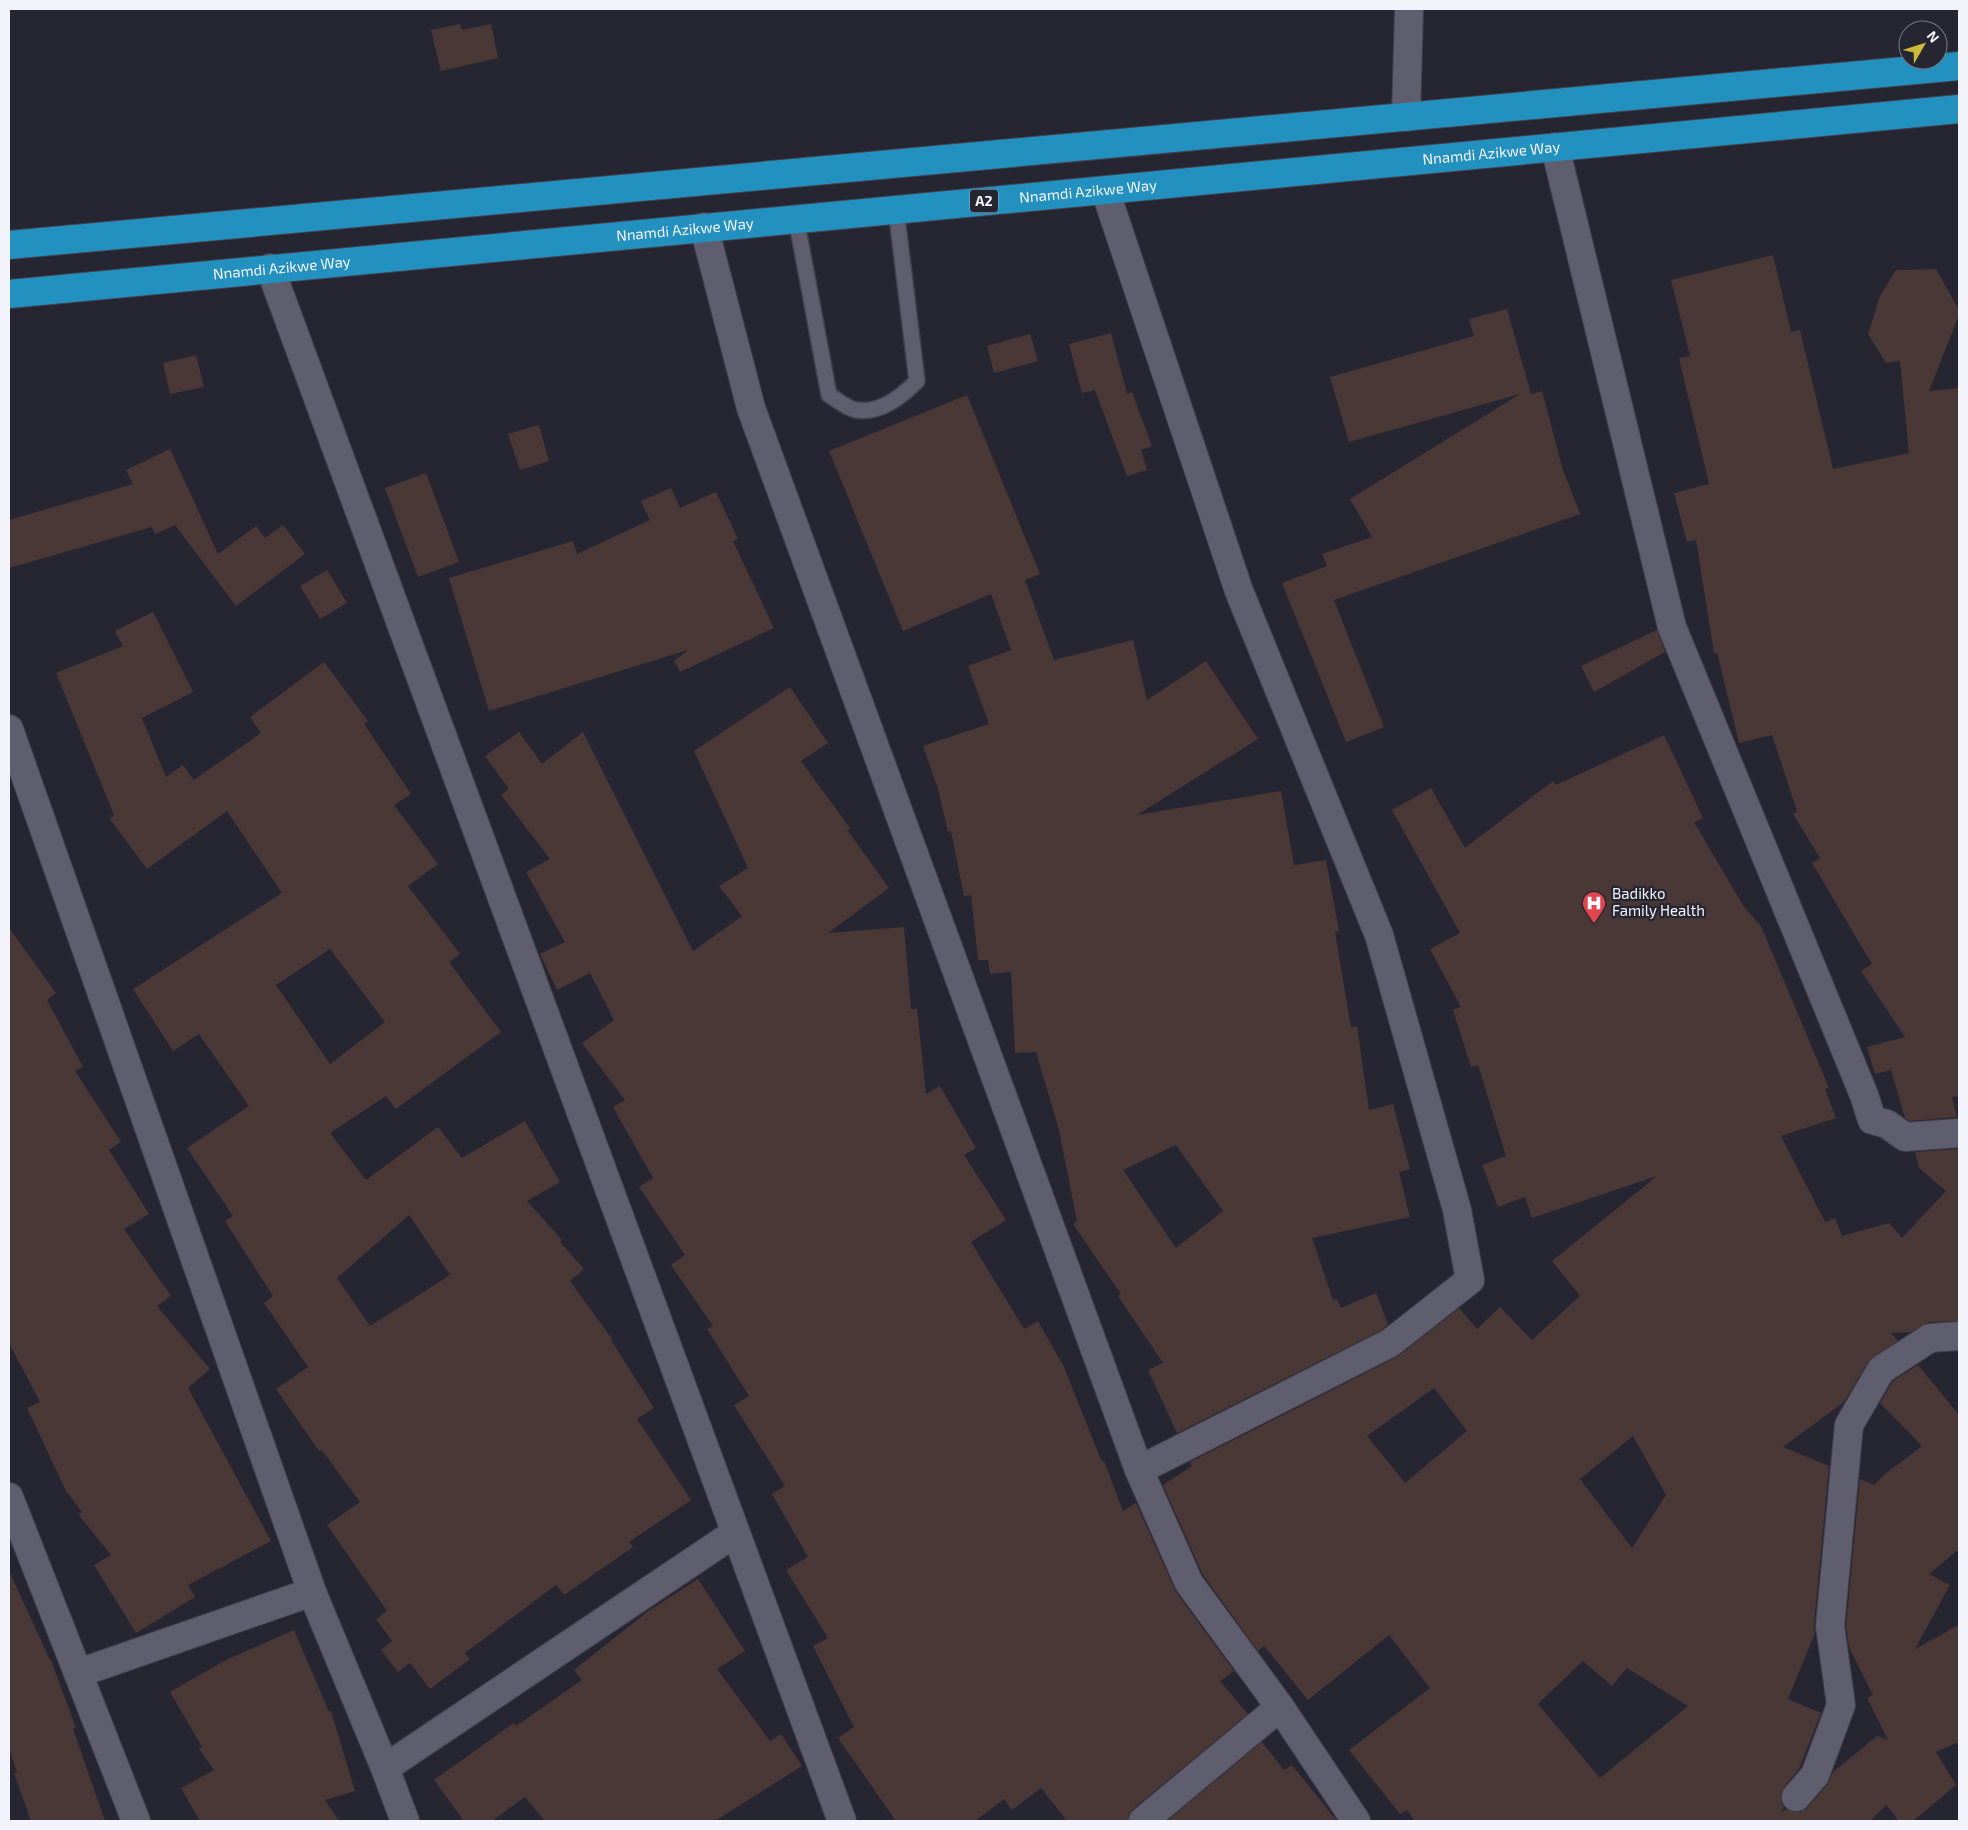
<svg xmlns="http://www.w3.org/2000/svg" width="1968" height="1830" font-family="'Exo 2',sans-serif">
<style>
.building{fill:#493835;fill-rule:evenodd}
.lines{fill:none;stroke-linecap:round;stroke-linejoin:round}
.lane-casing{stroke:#42414c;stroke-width:18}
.street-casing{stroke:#42414c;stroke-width:30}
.secondary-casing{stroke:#42414c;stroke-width:30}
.highway-casing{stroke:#42414c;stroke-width:30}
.lane{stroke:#5f5e6e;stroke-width:15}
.street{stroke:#5f5e6e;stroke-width:28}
.secondary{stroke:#5f5e6e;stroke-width:28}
.highway{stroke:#2391c0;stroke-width:28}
.labels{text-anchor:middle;stroke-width:4.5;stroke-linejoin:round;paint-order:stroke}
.shield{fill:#262633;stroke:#b6b6c0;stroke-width:1}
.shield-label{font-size:14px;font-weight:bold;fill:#f3f3fc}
.street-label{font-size:15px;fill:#f3f3fc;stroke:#262633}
.poi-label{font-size:15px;fill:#f3f3fc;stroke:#262633;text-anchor:start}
</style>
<rect width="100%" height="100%" fill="#262633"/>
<!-- building -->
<g class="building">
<path d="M460,24l2,6 29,-6 7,34 -57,13 -10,-41z"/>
<path d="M1773,255l18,77 9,-2 33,139 76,-16 -9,-92 -14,2 -18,-29 12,-38 16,-26 40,-1 23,41v5l-30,76 30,-3v708l-7,1 5,20 -47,4 -5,-3 -14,-48 -16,4 -8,-27 38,-10 -44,-66 11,-7 -60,-101 8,-5 -27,-44 4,-3 -25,-76 -33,8 -21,-87 -1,-3h-3l-18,-113 -9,2 -13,-49 35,-9 -30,-126 11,-2 -19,-76z"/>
<path d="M1507,309l24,85 11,-3 20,76 18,47 -246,86 50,127 -38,15 -64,-159 45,-17 -5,-12 50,-17 -22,-38 170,-105 -171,48 -19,-65 144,-41 -5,-17z"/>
<path d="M1111,333l16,61 5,-2 20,54 -11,4 6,20 -20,6 -32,-86 -13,3 -13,-49z"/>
<path d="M1030,334l8,27 -44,12 -7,-27z"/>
<path d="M196,355l8,32 -34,7 -7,-31z"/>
<path d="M967,395l73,179 -15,6 29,80 79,-20 14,60 59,-39 52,78 -121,76 144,-24 13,74 32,-5 13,71 -4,1 16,95 6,-1 12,84 24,-6 17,65 -11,3 11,45 -98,21 21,62 4,-1 4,9 35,-15 12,31 -6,6 -205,103 -29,-63 15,-7 -45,-67 3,-2 -48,-70 4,-3 -18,-91 -23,-78 -21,1 -4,-81 -21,2 -2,-14h-10l-7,-65 -7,1 -13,-65 -3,1 -10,-43 -15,-43 66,-22 -21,-58 43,-16 -20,-56 -88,37 -74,-180zM1176,1145l47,66 -47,37 -53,-78z"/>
<path d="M539,425l10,36 -29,9 -12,-36z"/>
<path d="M170,449l48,105 38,-28 9,12 18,-13 22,29 -69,52 -61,-81 -20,9 -3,-7 -143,41v-48l124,-36 -7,-14z"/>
<path d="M426,473l33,89 -41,15 -33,-89z"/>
<path d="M671,488l9,20 36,-16 22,47 -5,2 41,87 -94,44 -6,-11 14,-11 -199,61 -40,-133 124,-37 4,13 73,-34 -9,-19z"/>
<path d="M327,570l20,33 -27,16 -20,-33z"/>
<path d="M153,612l40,80 -51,26 24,59 17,-12 11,15 67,-47 -11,-16 74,-55 44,59 -4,3 47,70 -17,11 44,59 -30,22 52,68 -11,8 52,70 -105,77 -10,-13 -56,37 36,47 72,-53 24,31 63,-37 35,61 -33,19 35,39 -2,2 24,27 -14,12 42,58 -1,1 43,68 -17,11 54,81 -62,42 4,5 -69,48 -8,-10 -91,68 5,6 -40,30 -20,-26 -12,9 -17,-22 11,-9 -16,-22 11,-8 -60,-86 33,-23 -39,-53 -2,2 -43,-62 32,-22 -44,-64 9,-7 -48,-75 8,-5 -46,-68 62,-42 -50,-72 -26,17 -40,-62 149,-96 -55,-82 -80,58 -37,-50 4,-4 -58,-142 67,-27 -8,-15zM330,949l55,73 -55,42 -54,-79zM409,1215l41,60 -80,51 -33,-48z"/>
<path d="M1657,630l8,22 -71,40 -13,-26z"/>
<path d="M790,687l38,56 -27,18 49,67 -2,3 41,57 -61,45 76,-6 7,82h6l9,85 14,-8 36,62 -12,7 42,65 -35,22 53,87 14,-8 26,46 38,95 2,-1 19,50 13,-8 40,89 58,79 -14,10 28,33 -115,95 -4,6 -1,6h-61l-26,-33 -29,22 -8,-11 -29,22h-79l-58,-83 16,-11 -41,-81 15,-8 -42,-68 22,-13 -36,-63 13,-8 -51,-81 15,-9 -42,-67 6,-3 -42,-61 14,-10 -46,-68 14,-9 -40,-71 12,-7 -43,-57 32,-23 -24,-47 -33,17 -17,-36 25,-12 -39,-70 24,-13 -49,-64 8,-6 -24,-33 34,-24 23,32 41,-32 110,219 49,-35 -23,-30 29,-18 -54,-117z"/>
<path d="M1664,735l39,83 -9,4 50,85 17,19 68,162 -4,1 11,29 -55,18 44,86 10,-4 7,18 47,-13 13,15 44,-47 -27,-23 -4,-16 44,-3v172l-30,1 -18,10 -20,1 7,8 -30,21 -24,40 -61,45 46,19 -15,159 1,8 -27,66 33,14 -22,56 -15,18 -3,7v8l3,5 -3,6 5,-4 8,3h7l6,-4 20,-23 6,-13 44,-36 11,4 -21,-42 6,-3 -24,-48 -3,-21 14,-147 14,6 11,-11 37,-28 -42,-43 13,-22 25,-16 41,50v134l-30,25 21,11 -35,64 44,-24v117l-23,10 20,33 -43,36h-14l-13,-16 -16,16h-455l-8,-11 -7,4 -51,-64 81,-62 -41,-53 -81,65 -44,-54 -6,5 -55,-76 -40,-90 29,-19 -2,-4 207,-105 62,-49 18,21 23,-22 32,33 48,-44 -28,-35 105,-85 -125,42 -7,-21 -27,10 -16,-42 24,-9 -28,-91 -7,2 -18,-57 8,-3 -31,-58 30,-16 -68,-123 39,-22 34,60 88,-67 3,4zM1434,1388l33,43 -62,52 -38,-47zM1633,1436l33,59 -34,53 -52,-69zM1583,1661l29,25 15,-18 61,38 -88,72 -62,-74z"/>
<path d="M9,928l47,65 -9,7 36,67 -8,4 46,71 -12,8 40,64 -25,15 47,67 -14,10 53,63 -22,19 83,153 -83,44 7,12 -59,36 -42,-68 17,-10 -33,-41 4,-2 -16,-21 -39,-83 13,-6 -31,-59z"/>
<path d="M9,1571l41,89h1l25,68 -3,1 32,92h-74l-17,-48 3,-1 -8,-23z"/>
<path d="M698,1579l47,72 -28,18 53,72 11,-7 21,32 -87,55h-170l-20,-24 -33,24h-28l-30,-41 80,-57 2,3 66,-46 -8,-10 73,-58z"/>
<path d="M294,1630l35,82 2,-1 24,80 -30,9 14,21h-139l-19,-33 33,-18 -15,-21 3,-2 -32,-55 54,-31z"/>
<path d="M1262,1742l22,28 8,-5 45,56h-170z"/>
</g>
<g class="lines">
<!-- lane casing -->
<g class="lane-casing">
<path id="lane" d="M796,218l33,177c7,4 18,14 27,15 24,4 45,-13 61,-29l-21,-172"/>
</g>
<!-- street casing -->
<g class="street-casing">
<g id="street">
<path d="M1406,117l3,-108"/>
<path d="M1555,147l117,480 192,468 8,25 15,4 18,13 54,-4"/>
<path d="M1105,190l134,401 140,344 78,275 13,70 -80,63 -251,127"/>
<path d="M704,227l47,181 388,1062 50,113 91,124 76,114"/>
<path d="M270,268l572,1553"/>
<path d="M9,1497l127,324"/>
<path d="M79,1673l233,-81"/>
<path d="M385,1768l350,-235"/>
<path d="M1796,1797l19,-22 26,-70 -11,-79 19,-201 32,-55 49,-32 29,-2"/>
<path d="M1143,1821l137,-114"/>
</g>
</g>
<!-- secondary casing -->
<g class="secondary-casing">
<path id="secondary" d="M9,729l303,863 73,176 20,53"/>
</g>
<!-- highway casing -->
<g class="highway-casing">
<g id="highway">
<path d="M9,245l1950,-179"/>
<path id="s1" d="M9,294l1950,-185"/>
</g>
</g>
<!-- lane -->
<use href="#lane" class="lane"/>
<!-- street -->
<use href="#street" class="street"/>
<!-- secondary -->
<use href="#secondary" class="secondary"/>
<!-- highway -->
<use href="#highway" class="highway"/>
</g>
<!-- icons -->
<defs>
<g id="hospital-pin" transform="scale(1.25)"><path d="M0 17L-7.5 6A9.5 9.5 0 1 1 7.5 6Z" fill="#e0444e" stroke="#262633"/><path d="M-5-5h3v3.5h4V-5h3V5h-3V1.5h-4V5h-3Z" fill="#fff"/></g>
</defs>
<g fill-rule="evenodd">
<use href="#hospital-pin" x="1594" y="903"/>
</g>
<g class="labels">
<!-- shield labels -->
<rect class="shield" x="970" y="189.5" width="28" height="23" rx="4"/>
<g class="shield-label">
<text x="984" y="206">A2</text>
</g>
<!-- street labels -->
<g class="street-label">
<text dy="5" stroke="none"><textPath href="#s1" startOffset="1489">Nnamdi Azikwe Way</textPath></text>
<text dy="5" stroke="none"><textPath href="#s1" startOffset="1084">Nnamdi Azikwe Way</textPath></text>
<text dy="5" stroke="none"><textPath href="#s1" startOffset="679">Nnamdi Azikwe Way</textPath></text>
<text dy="5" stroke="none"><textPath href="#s1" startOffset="274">Nnamdi Azikwe Way</textPath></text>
</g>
<!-- poi labels -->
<g class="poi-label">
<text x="1612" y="899">Badikko<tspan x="1612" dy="17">Family Health</tspan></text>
</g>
</g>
<!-- border -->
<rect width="1968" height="1830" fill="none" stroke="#f3f3fc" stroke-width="20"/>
<!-- north arrow -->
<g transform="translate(1923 45) rotate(51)"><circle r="24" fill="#262633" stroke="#787883"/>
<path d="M0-4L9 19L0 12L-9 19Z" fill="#cdb938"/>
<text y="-8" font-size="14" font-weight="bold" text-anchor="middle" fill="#f3f3fc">N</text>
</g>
</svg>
